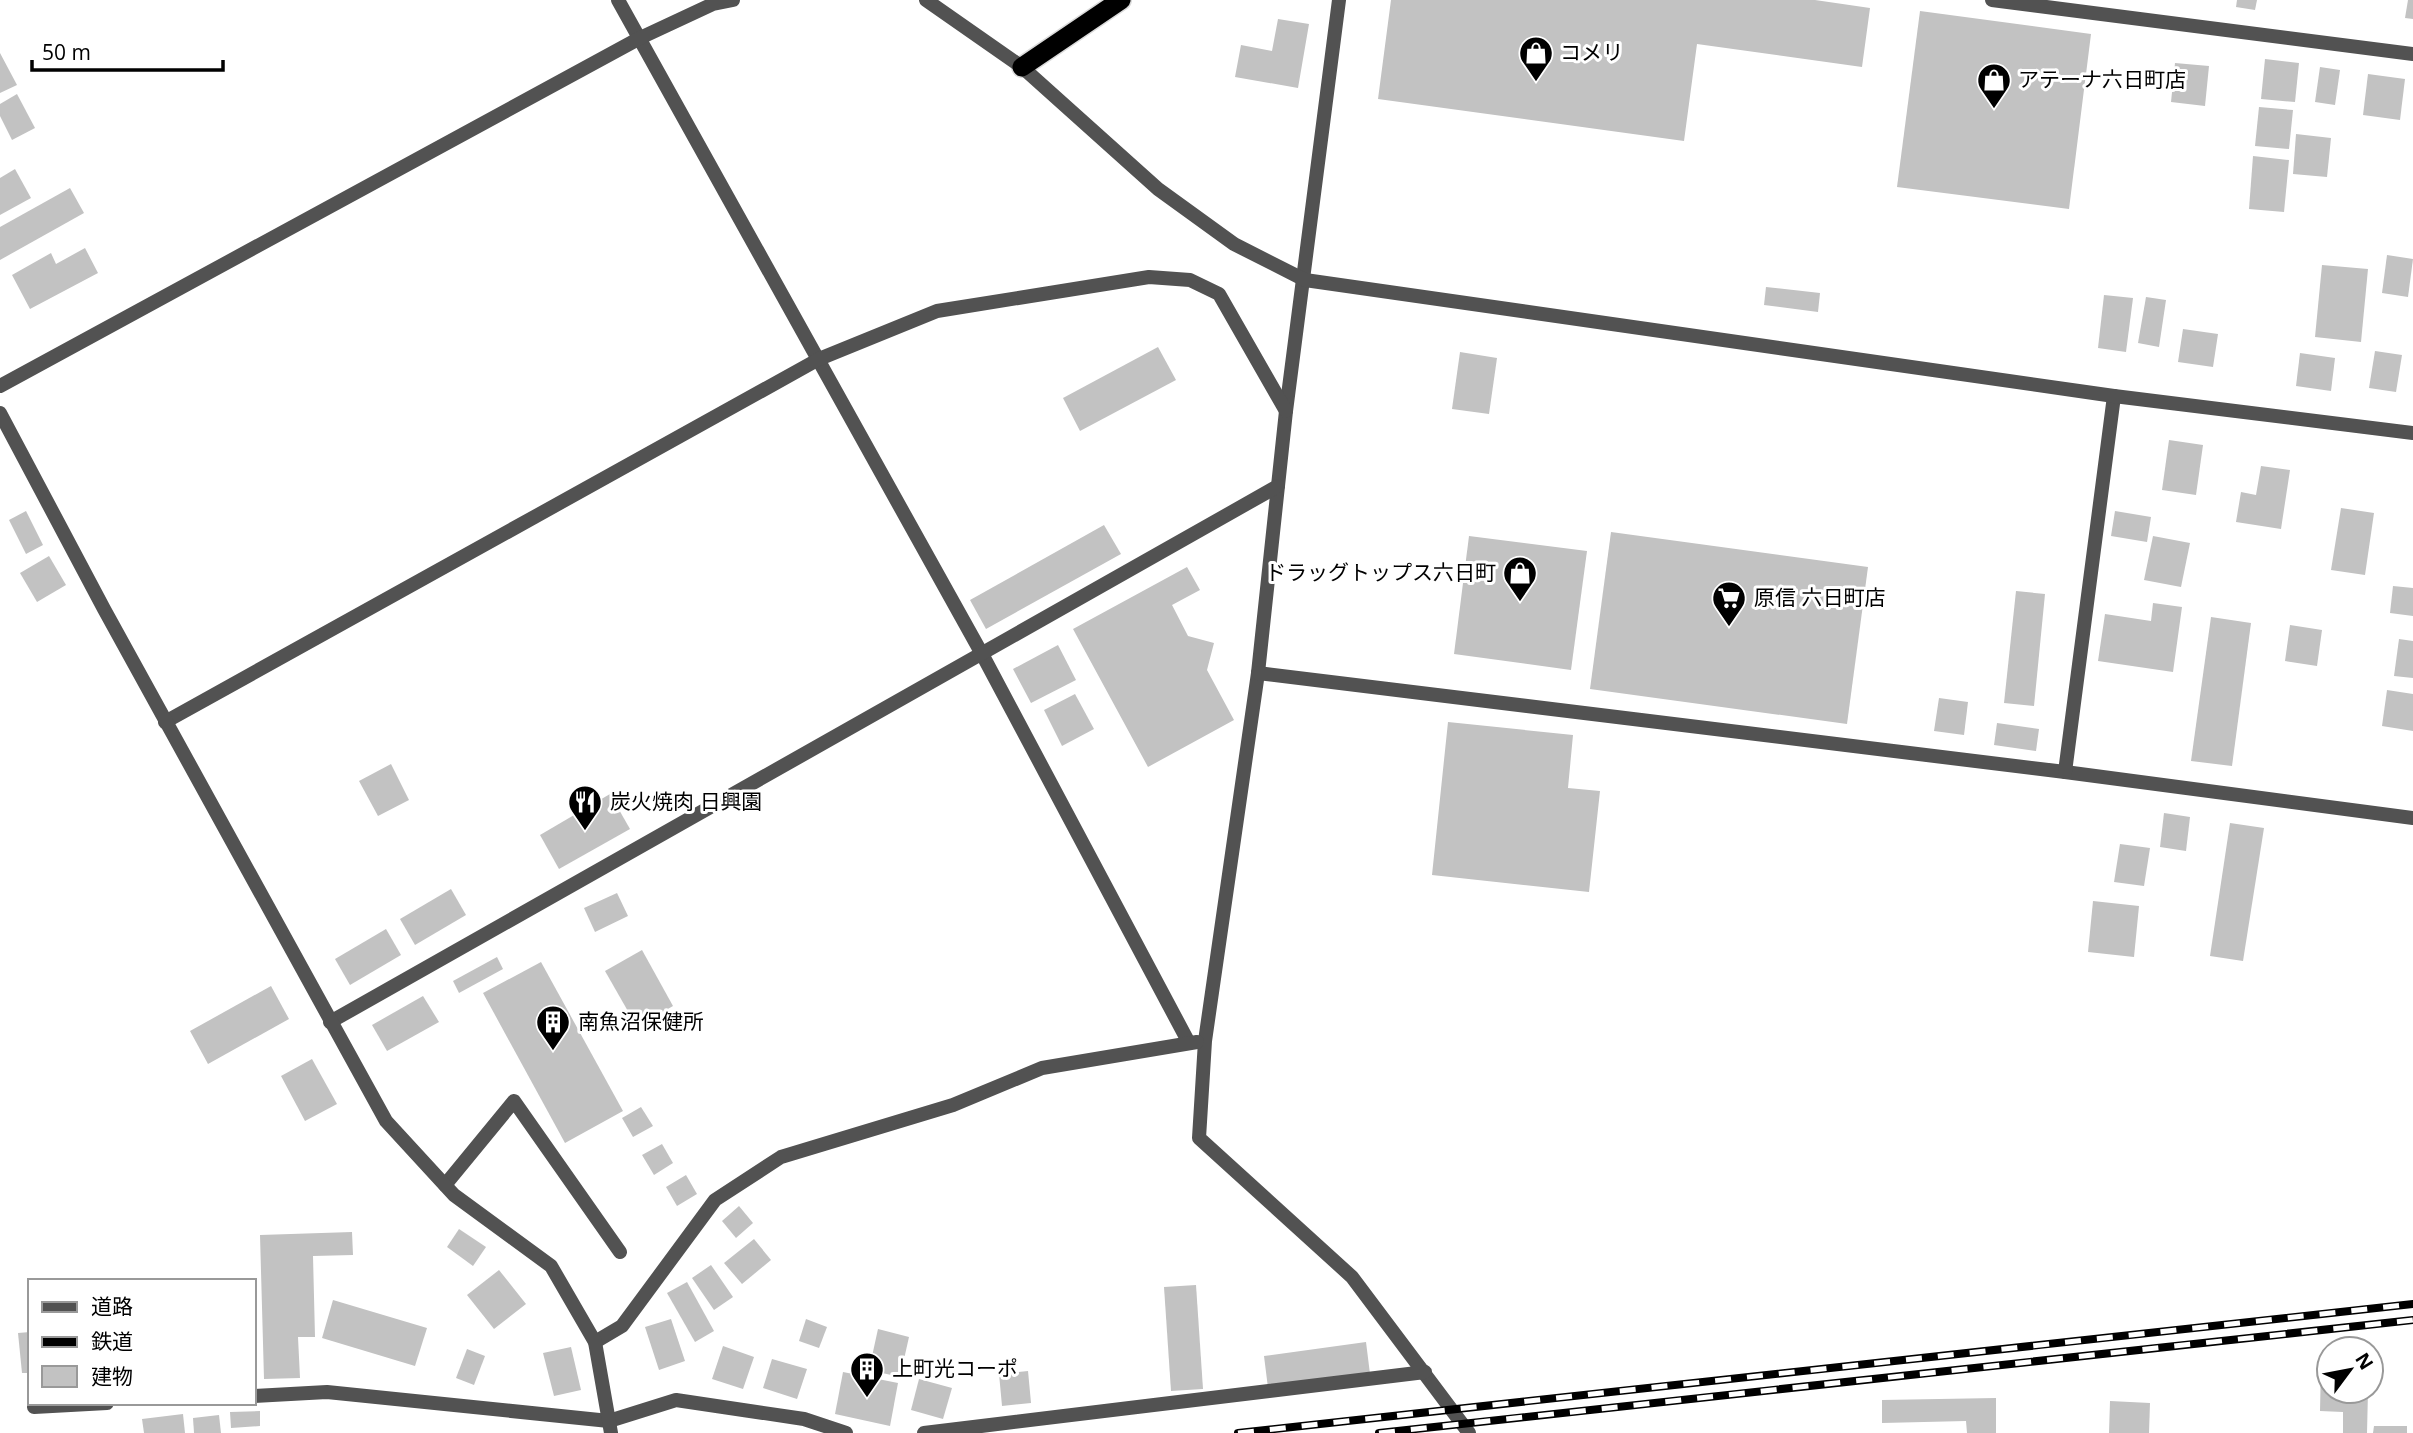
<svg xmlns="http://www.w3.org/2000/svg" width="2413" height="1433" font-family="'Open Sans','Noto Sans JP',sans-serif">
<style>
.building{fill:#c2c2c2}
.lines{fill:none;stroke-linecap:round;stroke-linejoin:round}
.trunk-casing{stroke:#dbdbdb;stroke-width:22}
.minor{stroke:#525252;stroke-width:14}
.tertiary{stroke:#525252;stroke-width:14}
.trunk{stroke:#000;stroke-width:19}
.rail-casing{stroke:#000;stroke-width:8}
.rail{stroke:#fff;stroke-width:5;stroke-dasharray:16;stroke-linecap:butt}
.labels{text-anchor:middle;stroke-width:6;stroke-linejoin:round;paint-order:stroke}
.poi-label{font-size:21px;fill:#000;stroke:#fff;text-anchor:start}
</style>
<rect width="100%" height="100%" fill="#fff"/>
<!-- building -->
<g class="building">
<path d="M1391,0h424l55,8 -8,59 -165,-23 -13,97 -306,-42z"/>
<path d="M2237,0h20l-2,10 -19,-3z"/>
<path d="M2408,0h5v19l-8,-1z"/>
<path d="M1920,11l171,23 -22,175 -172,-22z"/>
<path d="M1278,19l31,5 -11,64 -63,-11 6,-32 31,6z"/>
<path d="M0,53l17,32 -17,8z"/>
<path d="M2265,59l34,4 -4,39 -34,-3z"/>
<path d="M2175,63l34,3 -4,40 -34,-4z"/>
<path d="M2320,67l20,3 -5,35 -20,-3z"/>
<path d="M2368,74l37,5 -5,41 -37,-5z"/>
<path d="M17,94l18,34 -23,12 -12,-24v-12z"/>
<path d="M2259,107l34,3 -4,39 -34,-3z"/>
<path d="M2296,134l35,4 -4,39 -34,-3z"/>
<path d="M2253,156l36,4 -5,52 -35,-3z"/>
<path d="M15,169l16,29 -31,17v-37z"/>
<path d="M70,188l14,25 -84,47v-33z"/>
<path d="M85,248l13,25 -68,36 -18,-34 39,-22 5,11z"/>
<path d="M2387,255l26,4 -5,38 -26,-4z"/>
<path d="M2322,265l46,4 -7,73 -46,-5z"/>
<path d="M1766,287l54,6 -2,19 -54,-7z"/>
<path d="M2104,295l29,3 -7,54 -28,-4z"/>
<path d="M2146,297l20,3 -7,47 -21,-4z"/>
<path d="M2183,329l35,5 -5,33 -35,-5z"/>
<path d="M1158,347l18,33 -96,51 -17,-33z"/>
<path d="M2375,351l27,4 -6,37 -27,-4z"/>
<path d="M1460,352l37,6 -8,56 -37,-5z"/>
<path d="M2300,353l35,5 -4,33 -35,-5z"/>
<path d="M2169,440l34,5 -7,50 -34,-5z"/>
<path d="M2261,466l29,4 -9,59 -45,-7 5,-30 15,3z"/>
<path d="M2341,508l33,5 -9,62 -34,-5z"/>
<path d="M26,511l17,34 -17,9 -17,-34z"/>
<path d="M2115,511l36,6 -4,25 -36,-6z"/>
<path d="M1104,525l17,29 -135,75 -16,-29z"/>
<path d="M1611,532l257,35 -21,157 -257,-35z"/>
<path d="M1469,536l118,15 -16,119 -117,-16z"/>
<path d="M2153,536l37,7 -9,44 -37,-7z"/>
<path d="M49,556l17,29 -29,17 -17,-29z"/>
<path d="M1187,567l13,23 -28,15 16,31 26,7 -7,27 27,50 -86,47 -75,-138z"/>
<path d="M2393,586l20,2v28l-23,-3z"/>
<path d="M2016,591l29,3 -11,112 -30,-3z"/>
<path d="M2153,603l29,4 -9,65 -75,-11 7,-47 46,7z"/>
<path d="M2211,617l40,6 -19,143 -41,-5z"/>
<path d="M2290,625l32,5 -5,36 -32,-5z"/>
<path d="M2399,639l14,2v37l-19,-2z"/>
<path d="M1058,645l18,35 -45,23 -18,-34z"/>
<path d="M2387,690l26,4v37l-31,-5z"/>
<path d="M1075,694l19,35 -32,17 -18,-36z"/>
<path d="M1939,698l29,4 -4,33 -30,-4z"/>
<path d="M1448,722l125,13 -5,53 32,3 -11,101 -157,-17z"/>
<path d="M1997,723l42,6 -3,22 -42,-6z"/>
<path d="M391,764l18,36 -31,16 -19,-35z"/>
<path d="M610,794l20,35 -71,40 -19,-34z"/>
<path d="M2164,813l26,4 -4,34 -26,-4z"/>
<path d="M2230,823l34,5 -21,133 -33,-5z"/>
<path d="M2120,844l30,4 -6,38 -30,-4z"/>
<path d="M451,889l15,26 -51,30 -15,-26z"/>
<path d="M617,893l11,23 -33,16 -11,-24z"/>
<path d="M2093,901l46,5 -5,51 -46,-5z"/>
<path d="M386,929l15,26 -51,30 -15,-26z"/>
<path d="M642,950l31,56 -36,21 -32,-56z"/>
<path d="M497,957l6,12 -44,24 -6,-12z"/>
<path d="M541,962l82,149 -58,32 -82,-150z"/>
<path d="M271,986l18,33 -81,45 -18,-33z"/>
<path d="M423,996l16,26 -52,29 -15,-26z"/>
<path d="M312,1059l25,45 -32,17 -24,-45z"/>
<path d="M641,1107l12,19 -20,11 -11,-19z"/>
<path d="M662,1144l11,19 -19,12 -12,-20z"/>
<path d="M686,1175l11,19 -20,12 -11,-19z"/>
<path d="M739,1206l14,17 -17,15 -14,-17z"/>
<path d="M459,1229l27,18 -13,19 -26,-19z"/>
<path d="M352,1232l1,23 -40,1 2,81h-17l2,41 -36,1 -4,-144z"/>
<path d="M754,1239l17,21 -29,24 -18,-21z"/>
<path d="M711,1265l22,32 -19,13 -22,-32z"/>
<path d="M499,1270l27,34 -32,25 -27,-34z"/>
<path d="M687,1282l27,49 -19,11 -28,-49z"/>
<path d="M1196,1285l7,104 -32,2 -7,-104z"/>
<path d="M333,1300l94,28 -12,38 -93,-28z"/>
<path d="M671,1319l14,42 -26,9 -14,-43z"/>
<path d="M806,1319l21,8 -8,21 -20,-7z"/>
<path d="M878,1329l31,8 -9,40 -31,-7z"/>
<path d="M30,1332v41h-8l-4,-40z"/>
<path d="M1366,1342l4,32 -102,14 -4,-32z"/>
<path d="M723,1346l31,11 -11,32 -31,-10z"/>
<path d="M571,1347l10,43 -27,6 -11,-43z"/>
<path d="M467,1349l18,7 -11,29 -18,-7z"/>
<path d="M772,1359l35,10 -10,30 -34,-11z"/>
<path d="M2321,1364h8v27h39l-1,42h-24v-21l-23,-1z"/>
<path d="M1028,1371l3,32 -29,3 -3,-32z"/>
<path d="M843,1372l55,11 -8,43 -55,-12z"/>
<path d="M919,1379l33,9 -9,31 -32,-9z"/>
<path d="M1996,1398v35h-29l-1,-12 -84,2v-23z"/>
<path d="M2110,1401l40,2 -1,30h-40z"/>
<path d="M260,1411v15l-29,2 -1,-16z"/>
<path d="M183,1414l2,19h-41l-2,-14z"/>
<path d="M219,1415l2,18h-27l-1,-15z"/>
<path d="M2374,1426h33v7h-34z"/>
</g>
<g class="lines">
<!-- trunk casing -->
<g class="trunk-casing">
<path id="trunk" d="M1022,67l99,-67"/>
</g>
<!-- minor -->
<g class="minor">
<path d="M618,0l364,654 207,389"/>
<path d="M1339,0l-53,411 -28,262 -53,368 -6,97 153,139 117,156"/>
<path d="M1992,0l421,54"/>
<path d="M1258,673l807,99 348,46"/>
<path d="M165,722l654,-363 118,-48 212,-34 41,3 29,14 67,117"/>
<path d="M2065,772l49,-376"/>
<path d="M330,1022l948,-536"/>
<path d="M445,1185l69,-84 106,151"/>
<path d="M595,1342l27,-16 93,-126 66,-43 172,-52 89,-37 155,-26"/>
<path d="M254,1396l73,-4 282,29 67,-21 128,19 42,14"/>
<path d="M34,1407l73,-4"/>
<path d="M924,1433l501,-61"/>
</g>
<!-- tertiary -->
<g class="tertiary">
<path d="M926,0l96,67 136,122 76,55 71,36 809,116 299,37"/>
<path d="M0,386l640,-348 73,-34 20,-4"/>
<path d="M0,413l104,196 282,512 68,74 97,71 44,76 16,91"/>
</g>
<!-- trunk -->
<use href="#trunk" class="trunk"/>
<!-- rail casing -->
<g class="rail-casing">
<g id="rail">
<path d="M1238,1433l1175,-129"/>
<path d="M1379,1433l1034,-113"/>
</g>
</g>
<!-- rail -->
<use href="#rail" class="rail"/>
</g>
<!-- icons -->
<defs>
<g id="shop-pin" transform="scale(1.75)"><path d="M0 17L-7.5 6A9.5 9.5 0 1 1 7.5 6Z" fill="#000" stroke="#fff"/><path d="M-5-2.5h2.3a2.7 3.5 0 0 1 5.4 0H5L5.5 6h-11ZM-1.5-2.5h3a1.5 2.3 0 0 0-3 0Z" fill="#fff"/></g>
<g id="supermarket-pin" transform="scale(1.75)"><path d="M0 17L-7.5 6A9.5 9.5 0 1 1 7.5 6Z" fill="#000" stroke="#fff"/><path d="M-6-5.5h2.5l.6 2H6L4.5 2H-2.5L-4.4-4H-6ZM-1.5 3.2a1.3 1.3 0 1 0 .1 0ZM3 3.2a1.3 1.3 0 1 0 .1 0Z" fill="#fff"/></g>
<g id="restaurant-pin" transform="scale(1.75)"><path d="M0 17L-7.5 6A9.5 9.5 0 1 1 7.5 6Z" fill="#000" stroke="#fff"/><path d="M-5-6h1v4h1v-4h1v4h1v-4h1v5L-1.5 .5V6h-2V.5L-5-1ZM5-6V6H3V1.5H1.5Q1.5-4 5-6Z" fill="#fff"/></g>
<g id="building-pin" transform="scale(1.75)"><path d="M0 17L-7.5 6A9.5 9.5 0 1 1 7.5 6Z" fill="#000" stroke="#fff"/><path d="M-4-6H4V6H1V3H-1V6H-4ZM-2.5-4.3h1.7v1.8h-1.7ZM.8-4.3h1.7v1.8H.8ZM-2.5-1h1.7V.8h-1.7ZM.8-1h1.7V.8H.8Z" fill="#fff"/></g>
</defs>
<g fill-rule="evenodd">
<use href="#shop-pin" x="1536" y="53"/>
<use href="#shop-pin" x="1994" y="80"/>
<use href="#shop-pin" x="1520" y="573"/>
<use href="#supermarket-pin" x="1729" y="598"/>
<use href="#restaurant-pin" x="585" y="802"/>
<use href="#building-pin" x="553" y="1022"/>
<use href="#building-pin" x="867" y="1369"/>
</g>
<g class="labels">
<!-- poi labels -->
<g class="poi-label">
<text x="1560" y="60">コメリ</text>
<text x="2018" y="87">アテーナ六日町店</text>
<text x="1496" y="580" text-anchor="end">ドラッグトップス六日町</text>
<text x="1754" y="605">原信 六日町店</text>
<text x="610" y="809">炭火焼肉 日興園</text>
<text x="578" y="1029">南魚沼保健所</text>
<text x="892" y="1376">上町光コーポ</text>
</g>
</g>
<!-- legend -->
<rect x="28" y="1279" width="228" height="126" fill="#ffffff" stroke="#999999" stroke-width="2"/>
<rect x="42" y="1302" width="35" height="10" fill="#525252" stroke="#999999" stroke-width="2"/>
<text x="91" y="1314" font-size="21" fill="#000000">道路</text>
<rect x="42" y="1337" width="35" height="10" fill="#000000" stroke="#999999" stroke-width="2"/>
<text x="91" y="1349" font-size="21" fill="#000000">鉄道</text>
<rect x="42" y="1366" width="35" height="21" fill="#c2c2c2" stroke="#999999" stroke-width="2"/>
<text x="91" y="1384" font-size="21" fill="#000000">建物</text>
<!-- north arrow -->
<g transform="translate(2350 1370) rotate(58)"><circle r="33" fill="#ffffff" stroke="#999999" stroke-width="2"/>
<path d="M0-5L12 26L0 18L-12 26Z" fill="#000000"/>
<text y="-10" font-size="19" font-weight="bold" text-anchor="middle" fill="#000000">N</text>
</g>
<!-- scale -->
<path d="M32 60v10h191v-10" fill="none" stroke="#000000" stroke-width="3.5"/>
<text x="42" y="60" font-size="21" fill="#000000" stroke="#ffffff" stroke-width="5" paint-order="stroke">50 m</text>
</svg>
